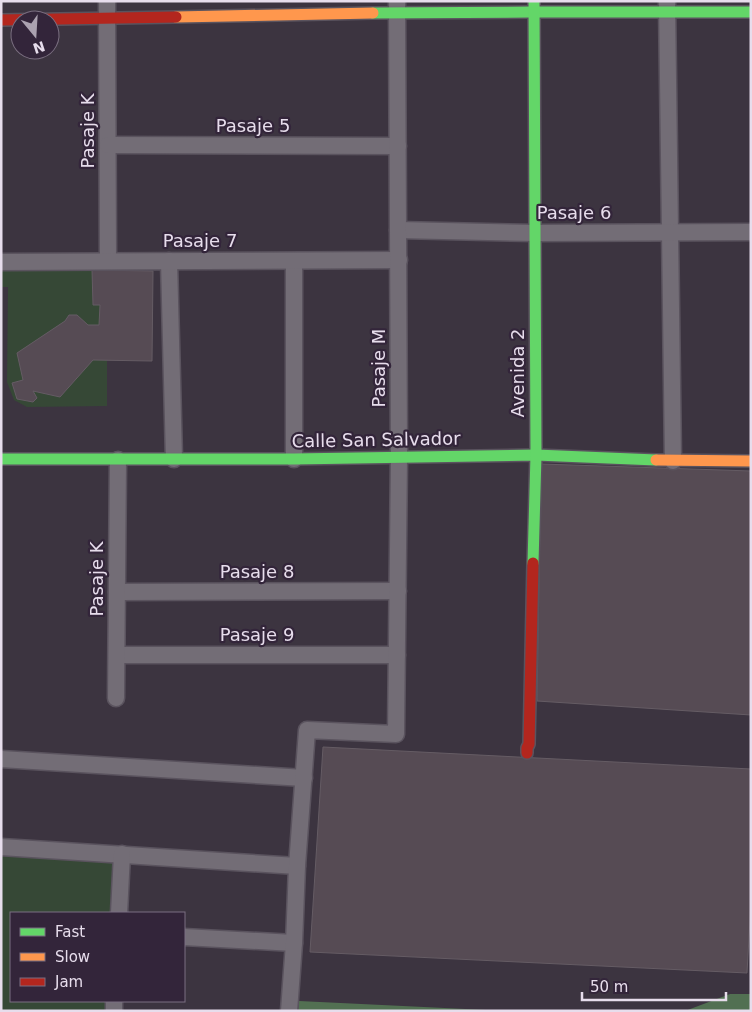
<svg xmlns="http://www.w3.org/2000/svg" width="752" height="1012" font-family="'DejaVu Sans',sans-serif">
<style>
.green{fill:#364836}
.forest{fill:#527052}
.building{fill:#564b54;stroke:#655c64}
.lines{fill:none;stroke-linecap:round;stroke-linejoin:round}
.street-casing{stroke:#5a535e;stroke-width:19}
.fast-casing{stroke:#5a535e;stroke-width:14}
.slow-casing{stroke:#5a535e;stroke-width:14}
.jam-casing{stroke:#5a535e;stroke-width:14}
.street{stroke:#736d76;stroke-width:16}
.fast{stroke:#63d668;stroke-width:11}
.slow{stroke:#ff974d;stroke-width:11}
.jam{stroke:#b3261e;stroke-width:11}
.labels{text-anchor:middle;stroke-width:4.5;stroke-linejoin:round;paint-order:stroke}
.street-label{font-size:18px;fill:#e7ddec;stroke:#33253a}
</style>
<rect width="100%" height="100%" fill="#3c3440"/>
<!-- green -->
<g class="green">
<path d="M1,269l91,1 1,35h7l-1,20h-11l-11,-10h-8l-4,6 -47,32 5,27 -11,4 5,15 16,3 3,-4 -3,-7 27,6 33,-37h14v46l-80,1 -13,-7 -7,-18 1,-95h-7z"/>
<path d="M2,851l116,7 -3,55h-104v88h100l-1,10 -109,-1z"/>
</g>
<!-- forest -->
<g class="forest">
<path d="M730,994h21v17h-66z"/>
<path d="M299,1001l208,10h-209z"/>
</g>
<!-- building -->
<g class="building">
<path d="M92,270l61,1 -1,90 -59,-1 -33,37 -27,-6 4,7 -4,4 -16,-3 -5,-16 11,-3 -6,-27 48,-32 4,-6h8l11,10h11l1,-20h-7z"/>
<path d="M541,464l210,7v244l-214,-14z"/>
<path d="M323,747l428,22v132l-4,72 -437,-21z"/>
</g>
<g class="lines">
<!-- street casing -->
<g class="street-casing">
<g id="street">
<path d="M107,1l1,260"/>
<path d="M667,3l6,458"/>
<path d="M108,145l290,1"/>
<path d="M398,230l137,3 216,-1"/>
<path d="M169,261l5,198"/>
<path d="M294,261v198"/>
<path d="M1,262l398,-2"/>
<path d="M117,592l281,-1"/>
<path d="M117,655h280"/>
<path d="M116,698l2,-238"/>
<path d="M1,759l303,19"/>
<path d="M1,847l296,19"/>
<path d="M119,913l3,-59"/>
<path d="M184,937l110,6"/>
<path d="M114,1011v-10"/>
<path d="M289,1011l5,-68 3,-77 10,-136 89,4 3,-278 -2,-453"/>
</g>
</g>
<!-- fast casing -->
<g class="fast-casing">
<g id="fast">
<path d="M373,13l158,-1h220"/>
<path d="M1,459h293l242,-4 120,5"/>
<path d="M533,563l3,-108 -2,-454"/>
</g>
</g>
<!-- slow casing -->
<g class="slow-casing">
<g id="slow">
<path d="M176,17l197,-4"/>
<path d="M656,460l95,1"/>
</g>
</g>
<!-- jam casing -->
<g class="jam-casing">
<g id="jam">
<path d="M1,20l175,-3"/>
<path d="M527,753v-5l2,-4 4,-181"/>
</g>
</g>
<!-- street -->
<use href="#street" class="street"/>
<!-- fast -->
<use href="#fast" class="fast"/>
<!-- slow -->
<use href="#slow" class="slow"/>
<!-- jam -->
<use href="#jam" class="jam"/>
</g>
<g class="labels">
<!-- street labels -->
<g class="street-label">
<text x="253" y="132">Pasaje 5</text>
<text transform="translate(88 131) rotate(-90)" y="6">Pasaje K</text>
<text x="574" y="219">Pasaje 6</text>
<text x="200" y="247">Pasaje 7</text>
<text transform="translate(379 368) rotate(-90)" y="6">Pasaje M</text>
<text transform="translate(518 373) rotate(-90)" y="6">Avenida 2</text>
<text transform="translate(376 440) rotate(-1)" y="6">Calle San Salvador</text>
<text x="257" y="578">Pasaje 8</text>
<text transform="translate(97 579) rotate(-90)" y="6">Pasaje K</text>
<text x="257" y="641">Pasaje 9</text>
</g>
</g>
<!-- border -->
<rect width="752" height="1012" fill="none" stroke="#e7ddec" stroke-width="5"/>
<!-- legend -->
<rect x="10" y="912" width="175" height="90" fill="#33253a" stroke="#7b6f81"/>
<rect x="20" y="928" width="25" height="8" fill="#63d668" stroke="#7b6f81"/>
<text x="55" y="937" font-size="15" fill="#e7ddec">Fast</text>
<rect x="20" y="953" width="25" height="8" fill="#ff974d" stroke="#7b6f81"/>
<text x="55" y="962" font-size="15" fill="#e7ddec">Slow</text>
<rect x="20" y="978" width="25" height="8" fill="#b3261e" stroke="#7b6f81"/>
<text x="55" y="987" font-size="15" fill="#e7ddec">Jam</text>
<!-- north arrow -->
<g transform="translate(35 35) rotate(162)"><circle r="24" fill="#33253a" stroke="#7b6f81"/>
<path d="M0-4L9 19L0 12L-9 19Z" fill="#aba2b0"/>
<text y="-8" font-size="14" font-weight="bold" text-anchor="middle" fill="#e7ddec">N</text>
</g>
<!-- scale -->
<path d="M582 992v8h144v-8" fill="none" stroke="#e7ddec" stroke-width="2.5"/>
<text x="590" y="992" font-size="15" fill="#e7ddec" stroke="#33253a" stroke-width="4" paint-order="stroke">50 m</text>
</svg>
